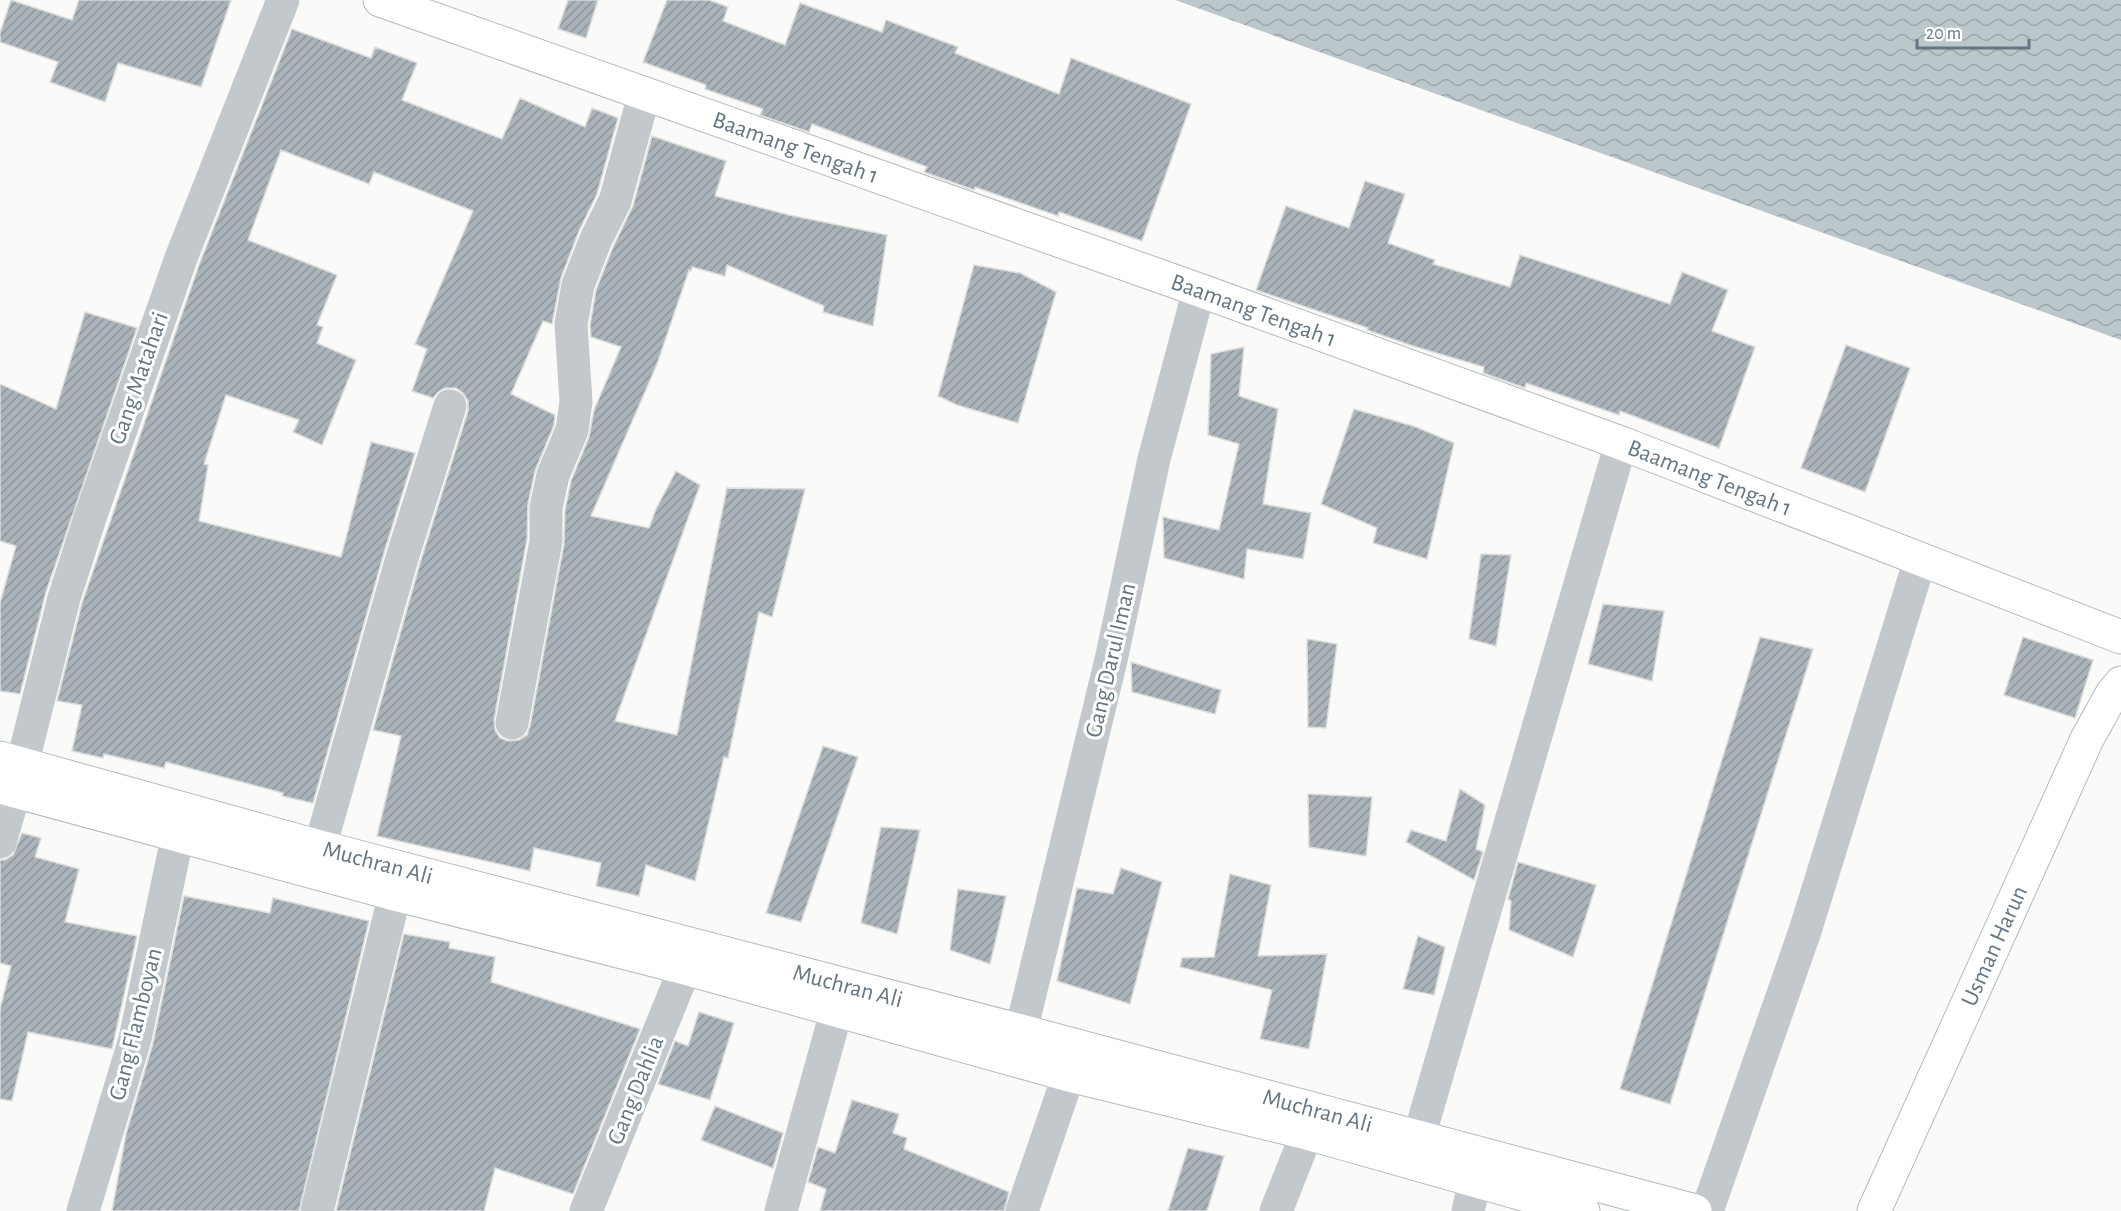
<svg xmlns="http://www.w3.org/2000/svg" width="2121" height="1211" font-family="'Alegreya Sans',sans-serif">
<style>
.water{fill:url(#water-waves)}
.building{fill:url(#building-hatch);stroke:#dcdcda;stroke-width:1.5}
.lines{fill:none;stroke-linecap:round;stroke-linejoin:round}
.secondary-casing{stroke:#b3babf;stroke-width:35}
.street{stroke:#c3c8cc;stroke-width:33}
.secondary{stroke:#fff;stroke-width:33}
.labels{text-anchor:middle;stroke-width:6;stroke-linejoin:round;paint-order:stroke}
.street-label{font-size:24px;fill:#657683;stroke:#fff}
</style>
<defs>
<pattern id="water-waves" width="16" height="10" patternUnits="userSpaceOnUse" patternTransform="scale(1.5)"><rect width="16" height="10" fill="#bbc7cb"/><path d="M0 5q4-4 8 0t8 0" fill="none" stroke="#9ca6aa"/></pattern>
<pattern id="building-hatch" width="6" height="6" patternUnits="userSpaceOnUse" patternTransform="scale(1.5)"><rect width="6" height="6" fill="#aab3b9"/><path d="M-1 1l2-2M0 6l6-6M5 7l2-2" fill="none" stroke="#8e969c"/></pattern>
</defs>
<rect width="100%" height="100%" fill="#fafaf8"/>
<!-- water -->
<path class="water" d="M1175,0h946v340z"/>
<!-- building -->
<g class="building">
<path d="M11,0l61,20 7,-20h152l-30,87 -83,-24 -13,39 -55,-20 8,-20 -58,-20v-9z"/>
<path d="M568,0h30l-12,38 -28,-9z"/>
<path d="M667,0h42l19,7 -5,14 62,24 15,-42 82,29 4,-12 72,27 -3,6 104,41 12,-36 120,46 -49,137 -83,-29 -1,4 -83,-29 -1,3 -50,-18 3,-5 -115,-43 -3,8 -49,-17 3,-6 -58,-20 1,-4 -63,-23z"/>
<path d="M292,29l79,29 4,-11 42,16 -15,37 100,39 18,-41 65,29 7,-19 26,10 -21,76 -18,37 -18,47 -9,46 -9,-3 -32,73 44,21 -1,10 -19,46 -7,33 -1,35 -33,181 1,10 5,8 8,3 11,-1 8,-5 3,-9 34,-182 1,-34 6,-29 18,-44 5,-27 27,-63 -30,-10 -1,-12 6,-35 17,-43 20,-41 19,-70 74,25 -11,35 74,19 98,20 -14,91 -50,-14 1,-6 -97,-41 -2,11 -33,-9 -1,4 -2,-1 -32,94 -66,152 58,12 7,-19 20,-38 24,14 -85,236 62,14 50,-247 78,1 -33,128 -13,-5 -31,146 -4,-1 -29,124 -49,-16 -7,31 -43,-10 5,-23 -67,-15 -4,23 -153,-35 24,-100 -28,-6 47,-167 48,-152v-10l-5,-8 -7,-5h-11l-7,4 -5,6 -21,-7 15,-42 -12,-5 58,-133 -99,-39 -5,12 -88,-34 -33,90 89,35 -20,50 6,2 -6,16 39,17 -34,85 -29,-13 6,-12 -73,-25 -22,69 4,1 -9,56 142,36 30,-115 44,11 -31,100 -71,250 -31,-7 1,-3 -117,-31 -2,6 -60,-14 -1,4 -31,-7 10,-46 -25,-4 25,-98 117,-338z"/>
<path d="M1365,181l40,13 -17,49 47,17 -2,4 77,23 10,-32 150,49 12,-32 46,18 -16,41 43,16 -36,101 -99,-37 -1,4 -93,-32 -1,5 -42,-15 1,-6 -71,-21 -46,-16 1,-2 -112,-38 30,-84 63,22z"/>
<path d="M974,265l46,8 36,19 -38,131 -61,-18 -19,-9z"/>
<path d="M85,312l52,16 -91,264 -26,102 -20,-3v-88l16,-57 -16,-5v-157l56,25z"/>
<path d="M1846,345l64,23 -45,124 -64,-24z"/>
<path d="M1244,347l-5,49 39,13 -15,95 48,9 -8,46 -56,-10 -3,30 -80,-21 -1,-41 56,13 20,-86 -31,-9 3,-81z"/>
<path d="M1354,409l62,18 38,16 -27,116 -54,-16 4,-15 -56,-24z"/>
<path d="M1481,554l30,1 -15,91 -27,-7z"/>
<path d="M1603,604l61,7 -12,70 -64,-17z"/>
<path d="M1760,637l53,12 -143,455 -50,-15z"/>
<path d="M2023,637l70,23 -18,58 -71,-23z"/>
<path d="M1307,639l30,5 -11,84 -18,-1z"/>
<path d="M1131,662l90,28 -6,24 -83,-22z"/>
<path d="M823,746l35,11 -57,165 -35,-9z"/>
<path d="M1460,789l25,16 -9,44 7,3 -9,28 -68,-38 5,-12 35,11z"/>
<path d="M1308,794l64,3 -6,59 -57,-9z"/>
<path d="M881,827l39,3 -23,104 -36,-11z"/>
<path d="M22,833l19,5 -6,19 44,12 -14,53 72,14 -25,113 -84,-17 -16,69 -12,-2v-90l11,-43 -11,-3v-103h5l8,-5z"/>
<path d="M1518,862l78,23 -23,72 -64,-27 2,-29 -3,-2z"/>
<path d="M1121,868l41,14 -32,122 -73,-23 20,-93 36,6z"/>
<path d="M1230,874l41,11 -13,71 69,-2 -18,95 -49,-10 12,-49 -92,-23 2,-9 32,-1z"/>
<path d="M958,889l48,7 -16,68 -40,-14z"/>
<path d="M184,896l86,17 3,-15 96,23 -70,290h-187l14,-77 27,-91z"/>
<path d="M404,934l46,8 -1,6 46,9 -4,25 149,47 -67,165 -78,-26 -11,43h-148z"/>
<path d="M1418,936l27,11 -11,48 -31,-6z"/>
<path d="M699,1012l35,11 -24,77 -52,-16 17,-43 13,5z"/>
<path d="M852,1100l47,14 -6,19 14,5 -3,11 105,43 -5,19h-184l6,-22 -18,-7 10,-35 17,6z"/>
<path d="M715,1106l68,27 -10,35 -72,-28z"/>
<path d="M1188,1148l36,8 -17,55h-39z"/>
</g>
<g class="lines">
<!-- secondary casing -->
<g class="secondary-casing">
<g id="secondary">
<path id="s1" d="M380,0l819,290 422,153 500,194"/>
<path id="s2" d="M0,758l320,89 701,184 674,180"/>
<path d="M0,787l395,107 290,74 384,107 238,58 276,78"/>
<path id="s3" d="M1874,1211l213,-472 25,-45 9,-11"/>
</g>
</g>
<!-- street -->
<g class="street">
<path d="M512,723l34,-182v-33l7,-33 19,-45 4,-28 -5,-78 7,-39 18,-46 19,-38 29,-106"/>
<path d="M22,765l42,-167 27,-83 90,-257 102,-258"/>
<path d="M0,842l15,-51"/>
<path d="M320,847l82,-289 48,-152"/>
<path d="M1021,1031l90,-371 43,-201 45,-169"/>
<path d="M1419,1137l202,-694"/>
<path d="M83,1211l52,-172 43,-205"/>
<path d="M317,1211l78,-317"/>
<path d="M586,1211l99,-243"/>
<path d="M781,1211l56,-202"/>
<path d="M1022,1211l56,-163"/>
<path d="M1276,1211l31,-78"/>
<path d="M1468,1211l7,-30"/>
<path d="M1707,1211l98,-280 115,-371"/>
</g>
<!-- secondary -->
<use href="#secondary" class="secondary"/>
</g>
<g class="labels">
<!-- street labels -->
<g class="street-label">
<text dy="8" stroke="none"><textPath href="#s1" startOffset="441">Baamang Tengah 1</textPath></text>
<text dy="8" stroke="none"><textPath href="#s1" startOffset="927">Baamang Tengah 1</textPath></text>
<text transform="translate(138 378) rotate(-71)" y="8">Gang Matahari</text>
<text dy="8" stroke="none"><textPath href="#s1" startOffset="1413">Baamang Tengah 1</textPath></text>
<text transform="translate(1110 660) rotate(-77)" y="8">Gang Darul Iman</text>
<text dy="8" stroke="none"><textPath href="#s2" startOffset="392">Muchran Ali</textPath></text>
<text dy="8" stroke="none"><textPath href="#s3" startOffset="291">Usman Harun</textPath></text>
<text dy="8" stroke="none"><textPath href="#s2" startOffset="878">Muchran Ali</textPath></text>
<text transform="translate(135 1024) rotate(-76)" y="8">Gang Flamboyan</text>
<text transform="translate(635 1090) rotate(-68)" y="8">Gang Dahlia</text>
<text dy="8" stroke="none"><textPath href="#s2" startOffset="1364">Muchran Ali</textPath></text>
</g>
</g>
<!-- scale -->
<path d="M1917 39v9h112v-9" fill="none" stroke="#657683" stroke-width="3"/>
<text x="1926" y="39" font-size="18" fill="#657683" stroke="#ffffff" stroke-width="4.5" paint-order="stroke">20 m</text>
</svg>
